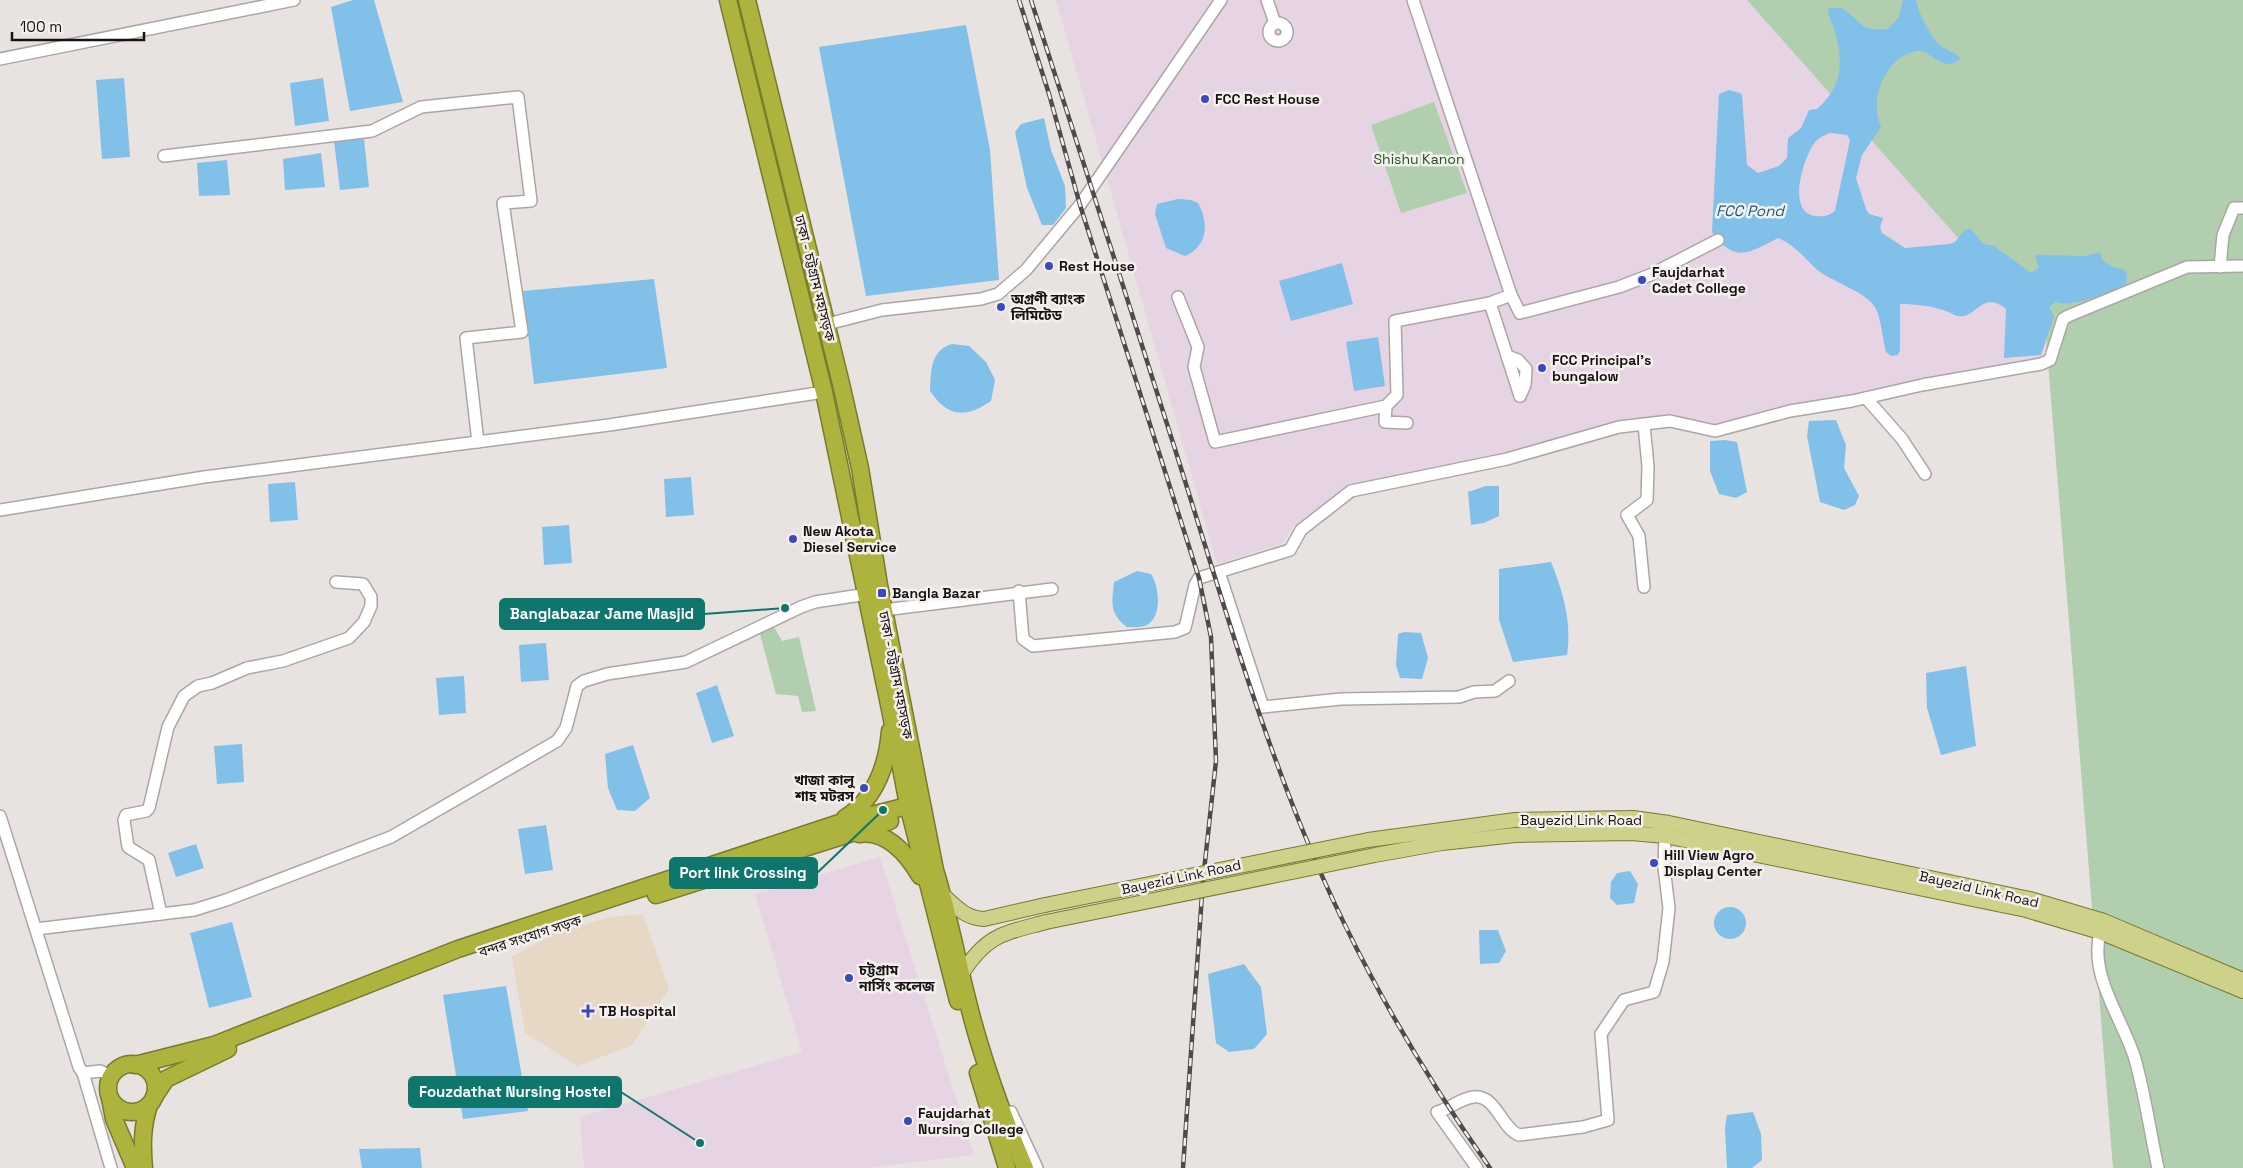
<svg xmlns="http://www.w3.org/2000/svg" width="2243" height="1168" font-family="'Space Grotesk','Noto Sans Bengali',sans-serif">
<style>
.education{fill:#e6d4e4}
.medical{fill:#e6d8c5}
.green{fill:#b1ceaf}
.water{fill:#81c0e8;fill-rule:evenodd}
.lines{fill:none;stroke-linecap:round;stroke-linejoin:round}
.minor-casing{stroke:#aba6a4;stroke-width:14}
.major-casing{stroke:#787b2e;stroke-width:16}
.highway-casing{stroke:#787b2e;stroke-width:19}
.minor{stroke:#fff;stroke-width:11}
.major{stroke:#ced18a;stroke-width:14}
.highway{stroke:#adb33c;stroke-width:16}
.rail-casing{stroke:#4e4b4a;stroke-width:4.5}
.rail{stroke:#f5f0ed;stroke-width:2.5;stroke-dasharray:8;stroke-linecap:butt}
.major-bridge-casing{stroke:#787b2e;stroke-width:16;stroke-linecap:butt}
.major-bridge{stroke:#ced18a;stroke-width:14}
.poi-dot{fill:#3c49bc;stroke:#f5f0ed;stroke-width:2}
.labels{text-anchor:middle;stroke-width:5;stroke-linejoin:round;paint-order:stroke}
.poi-label{font-size:14px;font-weight:bold;fill:#161413;stroke:#f5f0ed;text-anchor:start}
.park-label{font-size:14px;fill:#195918;stroke:#f5f0ed}
.street-label{font-size:14px;fill:#161413;stroke:#f5f0ed}
.water-label{font-size:15px;font-style:italic;fill:#0c5b82;stroke:#f5f0ed}
.leader{fill:none;stroke:#0f766e;stroke-width:2}
.callout-dot{fill:#0f766e;stroke:#f5f0ed;stroke-width:2}
.callout{fill:#0f766e;stroke:#0f766e;stroke-width:2}
.callout-label{font-size:15px;text-anchor:middle;font-weight:bold;fill:#fff}
</style>
<rect width="100%" height="100%" fill="#e8e3e0"/>
<!-- education -->
<g class="education">
<path d="M1056,0h981l12,356 -334,70 -46,-11 -53,6 -111,32 -159,33 -54,42 -9,15 -66,21z"/>
<path d="M880,857l94,298 -109,13h-281l-4,-51 222,-65 -47,-158z"/>
</g>
<!-- medical -->
<path class="medical" d="M643,914l26,75 -38,57 -54,20 -52,-33 -13,-76 43,-24 55,-16z"/>
<!-- green -->
<g class="green">
<path d="M1747,0h496v1168h-130l-67,-831z"/>
<path d="M1434,102l33,91 -66,20 -30,-88z"/>
<path d="M774,627l8,14 17,-4 17,74 -14,1 -4,-16 -22,-2 -16,-60z"/>
</g>
<!-- water -->
<g class="water">
<path d="M353,0h21l29,102 -53,9 -19,-104z"/>
<path d="M1903,0h13c1,10 16,39 24,45 6,5 15,7 20,13l-2,3c-18,11 -28,-13 -42,-10 -32,7 -47,49 -35,76l-19,28 -6,23 10,31 3,5 14,4 -3,9 2,6 23,15 44,-4 6,-2 10,-12 6,-1 12,15 11,2 37,27 8,-6 -4,-11 3,-1 48,1 14,-4 2,8 11,7 10,2 4,4 -1,12c-16,6 -54,24 -70,17l-7,5 5,9 -13,39 -37,3 2,-49c-24,-20 -30,11 -49,7 -4,-1 -7,-4 -11,-5 -15,-5 -29,-7 -46,-7v46l-2,5 -7,1 -5,-4c-3,-11 -5,-35 -11,-45 -11,-17 -47,-26 -61,-40 -11,-11 -21,-23 -36,-29 -29,15 -43,26 -66,-6l7,-138 10,-4 11,3 2,2 5,70 11,8 21,-7 8,-8 1,-20 13,-10 8,-18 8,-1c29,-26 26,-53 15,-86 -2,-6 -6,-9 -3,-15h13c21,14 16,23 46,21l11,-12zM1830,133l17,2 3,5 -15,71c-7,5 -12,6 -21,5 -28,-5 -10,-61 2,-75 4,-4 9,-6 14,-8z"/>
<path d="M966,25l24,125 9,130 -133,16 -47,-249z"/>
<path d="M124,78l6,79 -28,2 -6,-79z"/>
<path d="M323,78l6,43 -34,5 -5,-43z"/>
<path d="M1044,118l7,32 14,36 1,22 -13,17h-11l-15,-37 -12,-56 6,-8z"/>
<path d="M364,139l5,48 -29,3 -6,-49z"/>
<path d="M321,153l4,34 -40,3 -2,-31z"/>
<path d="M227,160l3,35 -31,1 -2,-33z"/>
<path d="M1178,199l13,1 7,3c11,20 10,43 -13,53l-19,-8 -11,-34 2,-10z"/>
<path d="M1342,263l11,41 -62,17 -12,-40z"/>
<path d="M654,279l13,89 -133,16 -11,-93z"/>
<path d="M1378,337l7,49 -31,5 -8,-49z"/>
<path d="M952,344l17,2 17,16 9,18 -4,21c-26,18 -43,16 -61,-10 1,-19 0,-41 22,-47z"/>
<path d="M1836,420l10,25 -2,23 15,28 -4,9 -11,5 -24,-8 -13,-66 2,-15z"/>
<path d="M1725,440l12,2 10,50 -11,6 -17,-4 -9,-23v-30z"/>
<path d="M691,477l3,38 -28,2 -2,-38z"/>
<path d="M295,482l3,38 -28,2 -2,-38z"/>
<path d="M1486,486h13v30l-15,7 -13,2 -3,-33z"/>
<path d="M569,525l3,38 -28,2 -2,-38z"/>
<path d="M1551,562c12,30 21,60 16,93l-54,7 -14,-42v-51z"/>
<path d="M1137,571l14,3c8,12 12,42 -4,51 -6,3 -14,2 -20,2 -18,-14 -15,-24 -13,-45z"/>
<path d="M1404,632l17,1 7,25 -6,21 -22,-1 -4,-13 2,-31z"/>
<path d="M546,643l3,37 -28,2 -2,-37z"/>
<path d="M1966,666l10,80 -35,9 -14,-47 -1,-35z"/>
<path d="M464,676l2,37 -27,2 -3,-37z"/>
<path d="M717,685l17,51 -22,7 -16,-50z"/>
<path d="M242,744l2,38 -27,2 -3,-38z"/>
<path d="M633,745l17,53 -15,13 -18,-1 -9,-22 -3,-34z"/>
<path d="M546,825l7,45 -28,4 -7,-45z"/>
<path d="M196,844l8,24 -28,9 -8,-24z"/>
<path d="M1630,871l8,13 -4,19 -17,2 -7,-7 1,-16 6,-9z"/>
<circle cx="1730" cy="923" r="16"/>
<path d="M232,922l20,75 -43,11 -19,-75z"/>
<path d="M1498,930l8,21 -7,12 -19,1 -1,-34z"/>
<path d="M1244,964l17,23 6,47 -13,15 -25,3 -13,-9 -8,-69z"/>
<path d="M506,986l22,125 -65,8 -20,-124z"/>
<path d="M1753,1112l8,22 1,26 -10,8h-25l-2,-40 2,-13z"/>
<path d="M420,1148l2,20h-60l-3,-19z"/>
</g>
<g class="lines">
<!-- minor casing -->
<g class="minor-casing">
<g id="minor">
<path d="M1267,0l8,23"/>
<circle cx="1278" cy="32" r="9"/>
<path d="M0,59l294,-59"/>
<path d="M164,156l208,-25 49,-24 97,-10 13,104 -28,2 19,129 -56,6 12,104"/>
<path d="M2220,267l3,-32 11,-27h9"/>
<path d="M1511,295l9,18 99,-26 31,-12 68,-35"/>
<path d="M1178,297l20,50 -4,20 21,75 171,-36 11,-11 -2,-74 95,-18 21,-8 -98,-295"/>
<path d="M1490,303l30,93"/>
<path d="M808,329l74,-19 99,-11 17,-5 28,-24 54,-65 141,-205"/>
<path d="M1507,356l11,4 8,9 -1,16 -5,11"/>
<path d="M1866,398l36,41 23,35"/>
<path d="M1386,406l-1,16 22,1"/>
<path d="M1644,425l4,41 -1,34 -20,15 12,21 5,51"/>
<path d="M0,510l204,-33 405,-52 215,-33"/>
<path d="M1219,572l44,135 78,-8 118,-2 15,-5 21,-1 14,-10"/>
<path d="M1019,591l4,48 10,7 142,-14 10,-4 10,-43 4,-7 91,-28 11,-20 50,-39 156,-32 112,-32 51,-6 45,10 75,-20 62,-10 70,-16 119,-21 9,-4 13,-41 5,-3 119,-49 56,-1"/>
<path d="M884,610l168,-21"/>
<path d="M0,816l79,251 4,6 17,-2 12,5"/>
<path d="M161,914l-12,-54 -21,-13 -4,-27 2,-5 20,-4 3,-3 19,-81 16,-31 14,-10 14,-3 35,-15 36,-7 66,-23 15,-16 7,-16v-9l-8,-13 -27,-2"/>
<path d="M36,929l158,-19 32,-10 165,-63 166,-96 9,-13 11,-42 7,-5 23,-7 79,-12 115,-55 14,-5 52,-8"/>
<path d="M2100,932c-11,45 22,85 35,127 10,35 15,73 23,109"/>
<path d="M83,1073l28,95"/>
<path d="M1002,1113l9,-1 26,56"/>
<path d="M1477,1168l-40,-56c13,-3 22,-13 36,-15 23,-3 28,31 46,38l64,-8 25,-7 -7,-86 23,-34 30,-8 9,-30 6,-54 -5,-41 1,-31"/>
</g>
</g>
<!-- major casing -->
<g class="major-casing">
<g id="major">
<path d="M1515,820l118,-2 36,5 361,76 74,22 139,59"/>
<path d="M1515,835l116,-2 34,3 361,74 74,22 143,59"/>
<path d="M944,896c13,12 22,22 40,23l61,-14"/>
<path d="M962,973c26,-39 40,-39 84,-51"/>
</g>
</g>
<!-- highway casing -->
<g class="highway-casing">
<g id="highway">
<path d="M728,0l96,392 67,322 17,91 50,196"/>
<path d="M747,0l95,388 18,80 19,117 56,285c17,55 26,113 43,169 13,44 29,87 47,129"/>
<path d="M845,818c30,-19 42,-51 45,-87"/>
<path d="M859,834c28,-4 48,20 61,42"/>
<path d="M656,895l234,-74"/>
<circle cx="132" cy="1088" r="24"/>
<path d="M135,1065l79,-20 244,-96 378,-125 83,-21"/>
<path d="M978,1073l29,95"/>
<path d="M154,1097l12,-18 62,-30"/>
<path d="M110,1098l4,21 21,49"/>
<path d="M144,1168c-2,-22 -2,-41 5,-63"/>
</g>
</g>
<!-- minor -->
<use href="#minor" class="minor"/>
<!-- major -->
<use href="#major" class="major"/>
<!-- highway -->
<use href="#highway" class="highway"/>
<!-- rail casing -->
<g class="rail-casing">
<g id="rail">
<path d="M1019,0l30,94 31,111 119,373 12,59 5,124 -13,119 -20,288"/>
<path d="M1031,0c48,149 96,297 143,446 41,129 78,260 129,385 48,119 113,232 187,337"/>
</g>
</g>
<!-- rail -->
<use href="#rail" class="rail"/>
<!-- major-bridge casing -->
<g class="major-bridge-casing">
<g id="major-bridge">
<path d="M1045,905l323,-65 147,-20"/>
<path d="M1046,922l329,-67 67,-12 73,-8"/>
</g>
</g>
<!-- major-bridge -->
<use href="#major-bridge" class="major-bridge"/>
</g>
<!-- markers -->
<g class="poi-dot">
<circle cx="1205" cy="99" r="5"/>
<circle cx="1049" cy="266" r="5"/>
<circle cx="1642" cy="280" r="5"/>
<circle cx="1001" cy="307" r="5"/>
<circle cx="1542" cy="368" r="5"/>
<circle cx="793" cy="539" r="5"/>
<rect x="877" y="588" width="10" height="10" rx="2.5"/>
<circle cx="864" cy="788" r="5"/>
<circle cx="1654" cy="863" r="5"/>
<circle cx="849" cy="978" r="5"/>
<path d="M585.5 1003.5h5v5h5v5h-5v5h-5v-5h-5v-5h5z"/>
<circle cx="908" cy="1121" r="5"/>
</g>
<g class="labels">
<!-- poi labels -->
<g class="poi-label">
<text x="1215" y="104">FCC Rest House</text>
<text x="1059" y="271">Rest House</text>
<text x="1652" y="277">Faujdarhat<tspan x="1652" dy="16">Cadet College</tspan></text>
<text x="1011" y="304">অগ্রণী ব্যাংক<tspan x="1011" dy="16">লিমিটেড</tspan></text>
<text x="1552" y="365">FCC Principal's<tspan x="1552" dy="16">bungalow</tspan></text>
<text x="803" y="536">New Akota<tspan x="803" dy="16">Diesel Service</tspan></text>
<text x="892" y="598">Bangla Bazar</text>
<text x="854" y="785" text-anchor="end">খাজা কালু<tspan x="854" dy="16">শাহ মটরস</tspan></text>
<text x="1664" y="860">Hill View Agro<tspan x="1664" dy="16">Display Center</tspan></text>
<text x="859" y="975">চট্টগ্রাম<tspan x="859" dy="16">নার্সিং কলেজ</tspan></text>
<text x="599" y="1016">TB Hospital</text>
<text x="918" y="1118">Faujdarhat<tspan x="918" dy="16">Nursing College</tspan></text>
</g>
<!-- park labels -->
<g class="park-label">
<text x="1419" y="164">Shishu Kanon</text>
</g>
<!-- street labels -->
<g class="street-label">
<text transform="translate(815 278) rotate(76)" y="5">ঢাকা - চট্টগ্রাম মহাসড়ক</text>
<text transform="translate(896 675) rotate(79)" y="5">ঢাকা - চট্টগ্রাম মহাসড়ক</text>
<text x="1581" y="825">Bayezid Link Road</text>
<text transform="translate(1181 877) rotate(-12)" y="5">Bayezid Link Road</text>
<text transform="translate(1979 889) rotate(13)" y="5">Bayezid Link Road</text>
<text transform="translate(530 936) rotate(-18)" y="5">বন্দর সংযোগ সড়ক</text>
</g>
<!-- water labels -->
<g class="water-label">
<text x="1750" y="216">FCC Pond</text>
</g>
</g>
<!-- callouts -->
<path class="leader" d="M785 608L704 614M883 810L817 873M700 1143L621 1092"/>
<g class="callout-dot">
<circle cx="785" cy="608" r="5"/>
<circle cx="883" cy="810" r="5"/>
<circle cx="700" cy="1143" r="5"/>
</g>
<g class="callout">
<rect x="500" y="599" width="204" height="30" rx="5"/>
<rect x="670" y="858" width="147" height="30" rx="5"/>
<rect x="409" y="1077" width="212" height="30" rx="5"/>
</g>
<g class="callout-label">
<text x="602" y="619">Banglabazar Jame Masjid</text>
<text x="743" y="878">Port link Crossing</text>
<text x="515" y="1097">Fouzdathat Nursing Hostel</text>
</g>
<!-- scale -->
<path d="M12 32v8h132v-8" fill="none" stroke="#161413" stroke-width="2.5"/>
<text x="20" y="32" font-size="15" fill="#161413" stroke="#f5f0ed" stroke-width="4" paint-order="stroke">100 m</text>
</svg>
